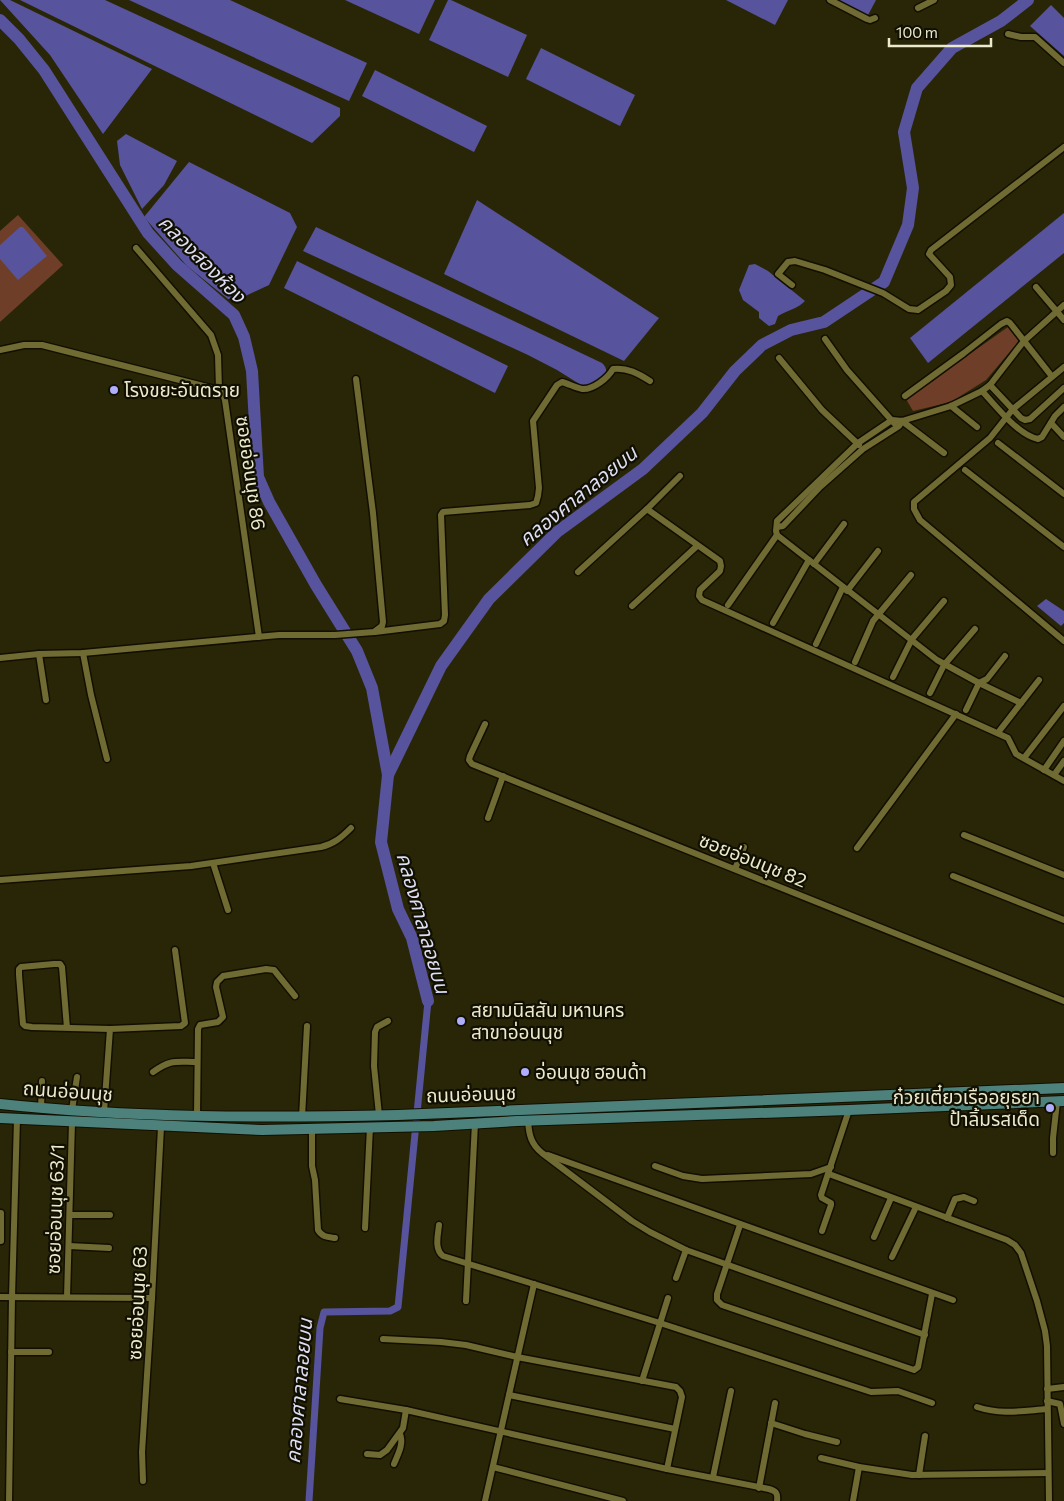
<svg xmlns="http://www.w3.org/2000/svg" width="1064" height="1501" font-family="Commissioner,'Noto Sans Thai',sans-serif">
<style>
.green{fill:#6f3e29}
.water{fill:#57539d}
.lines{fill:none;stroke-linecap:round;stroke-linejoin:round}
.canal{stroke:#57539d;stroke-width:7}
.river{stroke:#57539d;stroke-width:12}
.street-casing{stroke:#120f00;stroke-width:9}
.primary-casing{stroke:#120f00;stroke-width:12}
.street{stroke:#706b33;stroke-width:6}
.primary{stroke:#4d817c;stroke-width:10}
.poi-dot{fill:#aeaefa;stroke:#110f00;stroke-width:2}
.labels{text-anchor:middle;stroke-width:4.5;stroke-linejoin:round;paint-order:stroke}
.poi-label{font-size:19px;fill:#eceacd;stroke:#110f00;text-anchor:start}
.street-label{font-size:19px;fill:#eceacd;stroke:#110f00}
.water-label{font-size:20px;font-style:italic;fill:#dedef4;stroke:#110f00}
</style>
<rect width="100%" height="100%" fill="#292608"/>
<!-- green -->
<g class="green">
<path d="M18,215l45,50 -63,57v-91z"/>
<path d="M1008,327l12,13 -34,40 -35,22 -38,9 -7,-12z"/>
</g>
<!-- water -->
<g class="water">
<path d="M0,0h10l142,69 -49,65 -53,-79z"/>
<path d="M20,0h85l235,108v8l-28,27z"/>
<path d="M129,0h101l137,63 -18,38z"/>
<path d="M345,0h90l-16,34z"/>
<path d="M448,0h3l76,35 -19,42 -79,-37z"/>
<path d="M726,0h62l-13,25z"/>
<path d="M836,0h40l-9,17z"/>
<path d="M1051,5l13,13v38l-34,-30z"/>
<path d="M541,48l94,47 -15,31 -94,-47z"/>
<path d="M375,70l112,56 -13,26 -112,-56z"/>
<path d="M126,134l51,27 -13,24 -22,24 -22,-44 -3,-24z"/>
<path d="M189,162l101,51 7,14 -28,58 -30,14h-11l-41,-33 -43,-49z"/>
<path d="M477,200l182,118 -35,43 -180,-87z"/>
<path d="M1064,213v40l-136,110 -18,-25z"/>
<path d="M20,227h3l24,29 -29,24 -18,-21v-14z"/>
<path d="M316,227l286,136c11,9 -1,26 -13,27l-32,-20 -29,-15 -225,-104z"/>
<path d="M297,261l211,105 -13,27 -211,-105z"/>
<path d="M755,264l13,7 37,30c-8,8 -17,9 -27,15l-3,8 -6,2 -10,-8v-6l-16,-12 -4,-10 10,-25z"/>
<path d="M1046,599l18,12v12l-3,3 -24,-20z"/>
</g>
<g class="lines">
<!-- canal -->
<path class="canal" d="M309,1501l11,-173 4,-16 66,-1 8,-4 30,-306"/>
<!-- river -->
<g class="river">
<path d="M0,20l19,19 25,31 104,163 29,32 57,50 10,22 8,34 6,106 11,25 47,83 41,66 15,37 16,87"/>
<path d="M428,1001l-16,-63 -14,-29 -17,-67 7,-67 53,-109 48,-67 68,-67 86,-63 59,-56 33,-42 27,-26 29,-15 33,-8 60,-40 24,-57 5,-37 -9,-56 13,-44 35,-40 49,-27 27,-21"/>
</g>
<!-- street casing -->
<g class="street-casing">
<g id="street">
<path d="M830,0l37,19 3,1 5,-2"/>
<path d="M918,8l16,-8"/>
<path d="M1008,34l13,3h14l29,26"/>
<path d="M136,248l75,87 7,20 1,35"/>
<path d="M792,285l-14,-11 10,-12 7,-1 30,9 58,23 26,16 9,1 28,-19 5,-6 -1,-8 -21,-23 2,-4 133,-103"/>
<path d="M1036,287l28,33"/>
<path d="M825,339l22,31 47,53"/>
<path d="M0,350l24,-5h18l177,45 4,4 2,6 34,237"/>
<path d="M779,358l43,52 37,35"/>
<path d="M1064,367l-51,42 -23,29 -76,64v7l6,11 144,121"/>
<path d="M990,385l31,33 4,2 5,-1 34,-31"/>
<path d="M982,391c14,15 36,44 56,48l4,-2 13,-21 9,-9"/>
<path d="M905,396l59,-43 37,-29 6,-3 3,2 40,51"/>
<path d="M951,406l26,21"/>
<path d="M902,421l42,32"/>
<path d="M1051,423l13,14"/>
<path d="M998,443l66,51"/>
<path d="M965,470l99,77"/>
<path d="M680,476l-33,33 73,52 1,5 -1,5 -20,19 -1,6 3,4 306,138 8,16 48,27"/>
<path d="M777,527l6,-1 37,-39 43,-38 36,-23 3,-5"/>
<path d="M814,564l30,-40"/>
<path d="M578,572l69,-63"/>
<path d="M847,591l31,-40"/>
<path d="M728,605l49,-70"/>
<path d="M632,606l65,-60"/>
<path d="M773,623l36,-63"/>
<path d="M375,632l65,-8 4,-3 1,-6 -4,-100 2,-3 87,-7 6,-2 2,-7 1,-8 -6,-67 24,-36 5,-3c7,2 14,6 20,7 11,1 26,-11 31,-20 14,-2 26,5 37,12"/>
<path d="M816,644l27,-57"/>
<path d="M83,653l8,42 16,64"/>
<path d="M39,654l7,46"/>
<path d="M0,658l39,-4 44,-1 196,-18h56l39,-3 8,-6 1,-4 -10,-109 -17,-134"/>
<path d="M855,662l18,-41 38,-46"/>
<path d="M893,677l19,-38 32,-38"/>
<path d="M930,693l14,-28 31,-36"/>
<path d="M1021,703l-42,-20 -42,-23 -160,-125 -1,-4 1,-10 81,-78 34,-23 10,1 49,-15 31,-15 8,-6 34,-44 40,-36"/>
<path d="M966,710l13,-27 8,-4 18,-23"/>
<path d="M485,724l-15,32 -1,4 3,4 592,237"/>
<path d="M1000,730l39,-50"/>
<path d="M1024,758l40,-52"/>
<path d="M1044,770l20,-29"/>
<path d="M1054,775l10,-14"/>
<path d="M488,818l15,-42"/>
<path d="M964,835l100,40"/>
<path d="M857,848l99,-134"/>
<path d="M213,863l15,47"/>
<path d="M735,869l9,-22"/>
<path d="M953,876l111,44"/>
<path d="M0,880l191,-14 130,-19c13,-3 21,-10 30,-19"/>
<path d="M67,1028l-5,-61 -2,-3h-6l-33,3 -2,2v6l4,49 2,2 7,1 78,2"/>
<path d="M153,1072c18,-13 23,-10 44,-10"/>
<path d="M41,1109l1,-28"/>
<path d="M72,1110l5,-33"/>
<path d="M104,1112l6,-83 71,-3 4,-3 -10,-73"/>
<path d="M379,1115l-5,-49 1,-34 2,-5 11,-6"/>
<path d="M197,1116l1,-87 2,-4 18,-3 5,-5 -7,-30 1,-5 6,-6 43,-7 8,1 21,26"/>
<path d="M302,1117l5,-91"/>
<path d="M528,1121c1,14 3,23 14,32l90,68 18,11 36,18 239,85"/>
<path d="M312,1129v37l3,14 3,50c4,7 10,7 17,8"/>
<path d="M1053,1153v-15l4,-36"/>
<path d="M548,1155l405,145"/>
<path d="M655,1166l28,10 19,3 109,-5 20,-7"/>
<path d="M829,1174l178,66 8,5 6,8 16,48 8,30 2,15 2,155"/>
<path d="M70,1215h40"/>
<path d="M947,1218l8,-19 9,-2 10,4"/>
<path d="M439,1225c-1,10 -5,24 4,31l217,67 211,69 27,-1 34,12"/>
<path d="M740,1225l-23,69v6l5,5 192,65 4,-3 14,-73"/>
<path d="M365,1228l5,-101"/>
<path d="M822,1231l9,-26v-2l-9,-5 -1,-3 28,-85"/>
<path d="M874,1237l17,-39"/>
<path d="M1,1241v-28"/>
<path d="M69,1246l40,2"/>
<path d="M892,1257l24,-50"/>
<path d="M676,1278l10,-28"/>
<path d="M0,1297l152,1"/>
<path d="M67,1297l5,-175"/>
<path d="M466,1301l9,-178"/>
<path d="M383,1339l58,3 25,3 51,12 159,30 4,4 2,6 -15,72"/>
<path d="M11,1352h38"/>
<path d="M642,1381l26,-83"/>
<path d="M1047,1389l17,-2"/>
<path d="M509,1395l166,34"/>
<path d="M340,1399l66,11 261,59 102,20c7,2 9,4 8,12"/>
<path d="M1047,1401l13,3 4,20"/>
<path d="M977,1407c25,8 44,4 70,2"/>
<path d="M771,1423l34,11 32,8"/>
<path d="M367,1454l13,1 7,-5 16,-22 3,-18"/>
<path d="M821,1458l38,9 53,8 136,-2"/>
<path d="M394,1464c4,-10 10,-20 6,-30"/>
<path d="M493,1467l130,34"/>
<path d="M919,1475l6,-39"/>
<path d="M713,1477l18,-86"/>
<path d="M143,1481l-1,-29 10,-154 9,-171"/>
<path d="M759,1488l16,-85"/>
<path d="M9,1501l3,-204 5,-178"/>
<path d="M485,1501l49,-217"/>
<path d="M853,1501l6,-34"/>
</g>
</g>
<!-- primary casing -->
<g class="primary-casing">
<g id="primary">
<path d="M0,1104c132,14 265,14 398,11l666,-27"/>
<path d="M0,1118l262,12 172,-4 83,-5 332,-11 215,-9"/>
</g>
</g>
<!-- street -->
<use href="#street" class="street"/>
<!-- primary -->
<use href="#primary" class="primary"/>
</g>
<!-- markers -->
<g class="poi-dot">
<circle cx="114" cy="390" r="5"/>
<circle cx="461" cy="1021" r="5"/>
<circle cx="525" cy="1072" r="5"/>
<circle cx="1050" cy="1108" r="5"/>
</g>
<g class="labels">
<!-- poi labels -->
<g class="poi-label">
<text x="124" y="397">โรงขยะอันตราย</text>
<text x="471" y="1017">สยามนิสสัน มหานคร<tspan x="471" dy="22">สาขาอ่อนนุช</tspan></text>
<text x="535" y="1079">อ่อนนุช ฮอนด้า</text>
<text x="1040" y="1104" text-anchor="end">ก๋วยเตี๋ยวเรืออยุธยา<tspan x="1040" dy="22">ป้าลิ้มรสเด็ด</tspan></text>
</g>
<!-- street labels -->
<g class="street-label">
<text transform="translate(251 473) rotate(82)" y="7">ซอยอ่อนนุช 86</text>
<text transform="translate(753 860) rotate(22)" y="7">ซอยอ่อนนุช 82</text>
<text transform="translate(68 1091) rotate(4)" y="7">ถนนอ่อนนุช</text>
<text transform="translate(471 1094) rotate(-2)" y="7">ถนนอ่อนนุช</text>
<text transform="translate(55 1209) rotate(-88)" y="7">ซอยอ่อนนุช 63/1</text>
<text transform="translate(137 1303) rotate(-87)" y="7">ซอยอ่อนนุช 63</text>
</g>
<!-- water labels -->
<g class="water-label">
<text transform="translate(202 259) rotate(45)" y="7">คลองสองห้อง</text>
<text transform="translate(578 496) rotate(-39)" y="7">คลองศาลาลอยบน</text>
<text transform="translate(423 923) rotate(74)" y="7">คลองศาลาลอยบน</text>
<text transform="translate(299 1391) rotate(-85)" y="7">คลองศาลาลอยบน</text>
</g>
</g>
<!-- scale -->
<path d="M889 38v8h102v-8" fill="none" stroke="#eceacd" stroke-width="2.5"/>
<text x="896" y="38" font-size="15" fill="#eceacd" stroke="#110f00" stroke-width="4" paint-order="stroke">100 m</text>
</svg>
